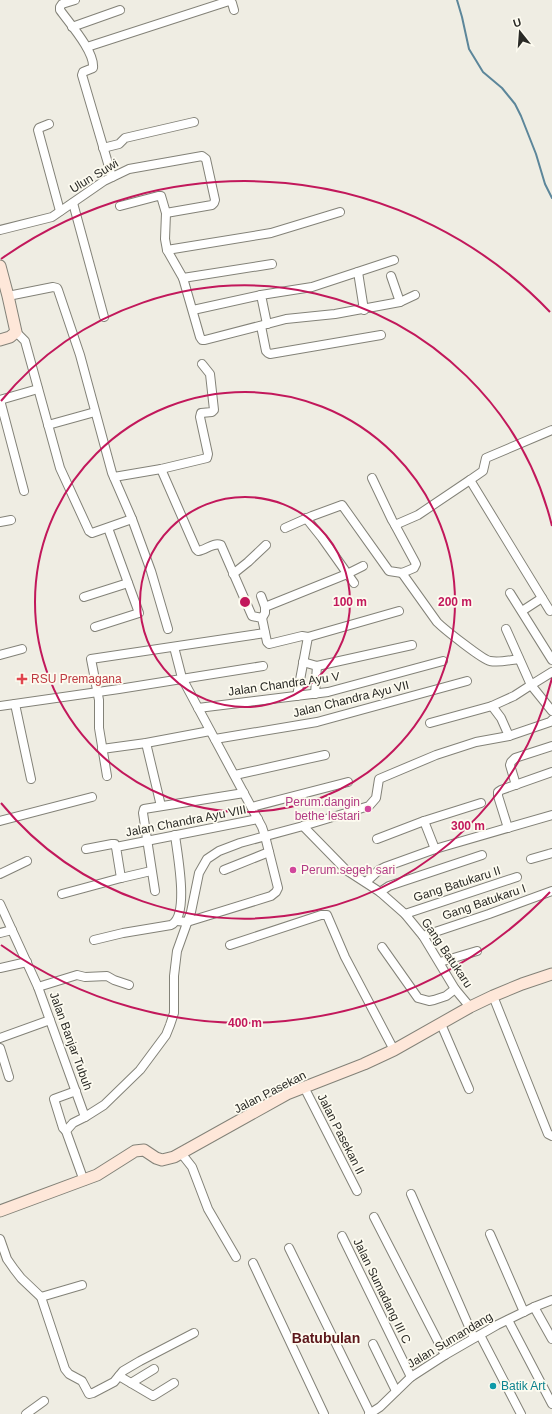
<svg xmlns="http://www.w3.org/2000/svg" width="552" height="1414" font-family="Arial,sans-serif">
<style>
.lines{fill:none;stroke-linecap:round;stroke-linejoin:round}
.stream{stroke:#5c869a;stroke-width:2}
.street-casing{stroke:#838278;stroke-width:10}
.secondary-casing{stroke:#838278;stroke-width:13}
.street{stroke:#fff;stroke-width:8}
.secondary{stroke:#fee7d9;stroke-width:11}
.ring{fill:none;stroke:#c2185b;stroke-width:2}
.health-dot{fill:#e0444e;stroke:#fdfbf0;stroke-width:1.5}
.hotel-dot{fill:#d1479c;stroke:#fdfbf0;stroke-width:1.5}
.culture-dot{fill:#0f9aa8;stroke:#fdfbf0;stroke-width:1.5}
.labels{text-anchor:middle;stroke-width:3.5;stroke-linejoin:round;paint-order:stroke}
.street-label{font-size:12px;fill:#2a2a26;stroke:#fdfbf0}
.health-label{font-size:12px;fill:#be3a42;stroke:#fdfbf0;text-anchor:start}
.hotel-label{font-size:12px;fill:#b23c85;stroke:#fdfbf0;text-anchor:end}
.culture-label{font-size:12px;fill:#0d838f;stroke:#fdfbf0;text-anchor:start}
.quarter-label{font-size:14px;font-weight:bold;fill:#5c171b;stroke:#fdfbf0}
.centre{fill:#c2185b;stroke:#fdfbf0;stroke-width:2}
.ring-label{font-size:12px;text-anchor:middle;font-weight:bold;fill:#c2185b;stroke:#fdfbf0;stroke-width:3.5;stroke-linejoin:round;paint-order:stroke}
</style>
<rect width="100%" height="100%" fill="#efede3"/>
<g class="lines">
<!-- stream -->
<path class="stream" d="M457,0l5,17 7,32 14,23 19,16 13,16 6,12 15,38 9,30 7,14"/>
<!-- street casing -->
<g class="street-casing">
<g id="street">
<path d="M75,0l-13,4 -2,3v3c10,14 35,42 33,58l-10,4 -1,3 30,102"/>
<path d="M72,27l48,-17"/>
<path d="M87,47l142,-46 3,2 2,7"/>
<path d="M49,124l-10,4 -1,2 22,81"/>
<path d="M103,148l16,-4 6,-6 69,-16"/>
<path d="M73,203l31,114"/>
<path d="M120,206l38,-10h3l5,17 -1,26 2,11 16,28 17,59 2,3h3l81,-21 49,-5 65,-12 15,-7"/>
<path d="M0,230l52,-13 52,-36 25,-12 73,-13 4,3 9,41 -1,3 -2,2 -46,8"/>
<path d="M167,250l104,-17 69,-21"/>
<path d="M358,272l6,38"/>
<path d="M391,276l9,26"/>
<path d="M183,278l89,-14"/>
<path d="M8,296l45,-9 4,1 1,2 22,65 32,118 20,46 19,52 17,58"/>
<path d="M193,310l68,-15"/>
<path d="M267,324l-6,-29 51,-8 82,-27"/>
<path d="M261,326l5,25 2,2 2,1 111,-19"/>
<path d="M16,332l9,9 35,127 29,63 3,2 40,-14"/>
<path d="M0,400l24,91"/>
<path d="M0,400l38,-11"/>
<path d="M48,425l47,-13"/>
<path d="M161,469l35,80 2,2c8,-1 15,-9 23,-6l31,71 10,2 5,24 2,2 33,-8 6,1 91,-26"/>
<path d="M114,477l47,-8 46,-11 1,-4 -8,-37 1,-4 11,-1 2,-2 -4,-36 -8,-10"/>
<path d="M470,480l13,-9 3,-13 66,-28"/>
<path d="M306,518l16,20 32,45"/>
<path d="M0,522l11,-2"/>
<path d="M395,525l23,-10 52,-35 80,131"/>
<path d="M285,528l27,-12 30,-11 47,66 13,2 12,-5 2,-4 -1,-2 -20,-37 -3,-5 -20,-42"/>
<path d="M402,573l35,49c7,7 46,38 53,39 9,2 20,-1 29,-2"/>
<path d="M233,574l15,-12 18,-17"/>
<path d="M510,593l42,67"/>
<path d="M261,596l4,11"/>
<path d="M84,597l44,-14"/>
<path d="M522,611l20,-13"/>
<path d="M262,618l3,-5v-6l82,-33 16,-8"/>
<path d="M95,627l44,-14 -31,-85"/>
<path d="M174,647l8,31 80,149 3,9 13,52 -2,4 -5,4 -84,26 -10,-1"/>
<path d="M0,655l22,-6"/>
<path d="M303,662l14,4 95,-21"/>
<path d="M552,672l-21,13 21,26"/>
<path d="M315,694l2,-28"/>
<path d="M297,696l11,-59"/>
<path d="M15,704l16,75"/>
<path d="M0,706l119,-17 144,-23"/>
<path d="M198,708l130,-16 115,-31"/>
<path d="M430,723l62,-17"/>
<path d="M509,736l41,-14 2,-2"/>
<path d="M215,739l102,-17 150,-41"/>
<path d="M146,743l15,63"/>
<path d="M102,749l44,-6 64,-12"/>
<path d="M235,775l90,-20"/>
<path d="M107,776l-8,-48v-28l-8,-41 174,-26"/>
<path d="M516,785l-6,-20 1,-3 4,-4 37,-12"/>
<path d="M252,807l96,-25"/>
<path d="M0,821l92,-24"/>
<path d="M424,821l57,-18"/>
<path d="M303,826l43,44 34,22 25,22 18,22 32,53 15,18"/>
<path d="M508,828l-10,-32v-4l3,-2 51,-18"/>
<path d="M377,839l47,-18 11,28"/>
<path d="M86,849l26,-5h3l1,3"/>
<path d="M531,859l21,-6"/>
<path d="M224,870l45,-18"/>
<path d="M0,874l27,-13"/>
<path d="M121,878l30,-7"/>
<path d="M366,882l13,-12 6,-3 50,-18 117,-34"/>
<path d="M155,891l-12,-78 1,-4 100,-16"/>
<path d="M380,892l9,-6 93,-31"/>
<path d="M62,894l59,-16 -5,-31 142,-28"/>
<path d="M0,904l38,83 47,130 -12,6 -7,8 18,50"/>
<path d="M405,914l112,-37"/>
<path d="M0,933l12,-3"/>
<path d="M423,936l66,-22 63,-23"/>
<path d="M94,940l29,-7 48,-8c19,-9 6,-72 4,-90"/>
<path d="M230,945l91,-30h6l18,42 49,93"/>
<path d="M382,947l36,51 11,3 5,-1 12,-4 9,-7"/>
<path d="M440,962l37,-11"/>
<path d="M0,968l27,-6"/>
<path d="M38,987l39,-12 8,2 22,-1 7,4 15,5"/>
<path d="M493,996l55,138 4,2"/>
<path d="M441,1024l28,65"/>
<path d="M0,1038l50,-18"/>
<path d="M0,1048l9,29"/>
<path d="M304,1087l53,104"/>
<path d="M85,1117l19,-12 36,-35 26,-35 4,-10 4,-12v-37l3,-25 14,-39 8,-39 8,-14 12,-8 21,-8 63,-17 66,-20 7,-8 3,-19 57,-24 40,-13 33,-6 -8,-18 -9,-12 22,-10 17,-11 -25,-56"/>
<path d="M66,1131l-3,-3 -9,-29 22,-8"/>
<path d="M181,1153l11,14 16,42 28,48"/>
<path d="M411,1194l63,144"/>
<path d="M374,1217l71,138"/>
<path d="M490,1234l34,78"/>
<path d="M342,1236l69,141"/>
<path d="M0,1239l7,20 7,10 7,9 20,19 24,72 4,5 13,7 7,13 4,-1 21,-11 9,-11 17,-10 54,-28"/>
<path d="M289,1248l81,165"/>
<path d="M253,1263l71,151"/>
<path d="M41,1297l41,-12"/>
<path d="M534,1307l18,32"/>
<path d="M508,1320l44,84"/>
<path d="M480,1335l41,79"/>
<path d="M373,1344l23,47"/>
<path d="M119,1376l34,20 21,-13"/>
<path d="M131,1383l23,-14"/>
<path d="M26,1414l18,-13"/>
<path d="M369,1414l11,-7 31,-30 34,-22 52,-30 37,-18 18,-7"/>
</g>
</g>
<!-- secondary casing -->
<g class="secondary-casing">
<g id="secondary">
<path d="M0,266l8,30 8,36 -6,5 -10,3"/>
<path d="M0,1211l97,-36 38,-24 9,-1 12,8 6,2 12,-3 113,-63 77,-30 30,-14 76,-43 23,-11 29,-12 30,-10"/>
</g>
</g>
<!-- street -->
<use href="#street" class="street"/>
<!-- secondary -->
<use href="#secondary" class="secondary"/>
</g>
<!-- distance rings -->
<g class="ring">
<circle cx="245" cy="602" r="105"/>
<circle cx="245" cy="602" r="210"/>
<path d="M552 678A316 316 0 0 1 1 803M1 401A316 316 0 0 1 552 526"/>
<path d="M550 892A421 421 0 0 1 1 945M1 259A421 421 0 0 1 550 312"/>
</g>
<!-- markers -->
<path class="health-dot" d="M20 673h4v4h4v4h-4v4h-4v-4h-4v-4h4z"/>
<g class="hotel-dot">
<circle cx="368" cy="809" r="4"/>
<circle cx="293" cy="870" r="4"/>
</g>
<circle class="culture-dot" cx="493" cy="1386" r="4"/>
<g class="labels">
<!-- street labels -->
<g class="street-label">
<text transform="translate(94 176) rotate(-31)" y="4">Ulun Suwi</text>
<text transform="translate(284 684) rotate(-8)" y="4">Jalan Chandra Ayu V</text>
<text transform="translate(351 699) rotate(-14)" y="4">Jalan Chandra Ayu VII</text>
<text transform="translate(186 821) rotate(-11)" y="4">Jalan Chandra Ayu VIII</text>
<text transform="translate(457 884) rotate(-18)" y="4">Gang Batukaru II</text>
<text transform="translate(484 902) rotate(-19)" y="4">Gang Batukaru I</text>
<text transform="translate(447 953) rotate(56)" y="4">Gang Batukaru</text>
<text transform="translate(71 1041) rotate(70)" y="4">Jalan Banjar Tubuh</text>
<text transform="translate(270 1092) rotate(-27)" y="4">Jalan Pasekan</text>
<text transform="translate(341 1134) rotate(63)" y="4">Jalan Pasekan II</text>
<text transform="translate(382 1291) rotate(64)" y="4">Jalan Sumadang III C</text>
<text transform="translate(450 1340) rotate(-31)" y="4">Jalan Sumandang</text>
</g>
<!-- health labels -->
<g class="health-label">
<text x="31" y="683">RSU Premagana</text>
</g>
<!-- hotel labels -->
<g class="hotel-label">
<text x="360" y="806">Perum.dangin<tspan x="360" dy="14">bethe lestari</tspan></text>
<text x="301" y="874" text-anchor="start">Perum.segeh sari</text>
</g>
<!-- culture labels -->
<g class="culture-label">
<text x="501" y="1390">Batik Art</text>
</g>
<!-- quarter labels -->
<g class="quarter-label">
<text x="326" y="1343">Batubulan</text>
</g>
</g>
<circle cx="245" cy="602" r="6" class="centre"/>
<g class="ring-label">
<text x="350" y="606">100 m</text>
<text x="455" y="606">200 m</text>
<text x="468" y="830">300 m</text>
<text x="245" y="1027">400 m</text>
</g>
<!-- north arrow -->
<g transform="translate(520 32) rotate(343)" stroke="#fdfbf0" stroke-width="3" paint-order="stroke">
<path d="M0-3L7 15L0 10L-7 15Z" fill="#2a2a26"/>
<text y="-6" font-size="11" font-weight="bold" text-anchor="middle" fill="#2a2a26">U</text>
</g>
</svg>
